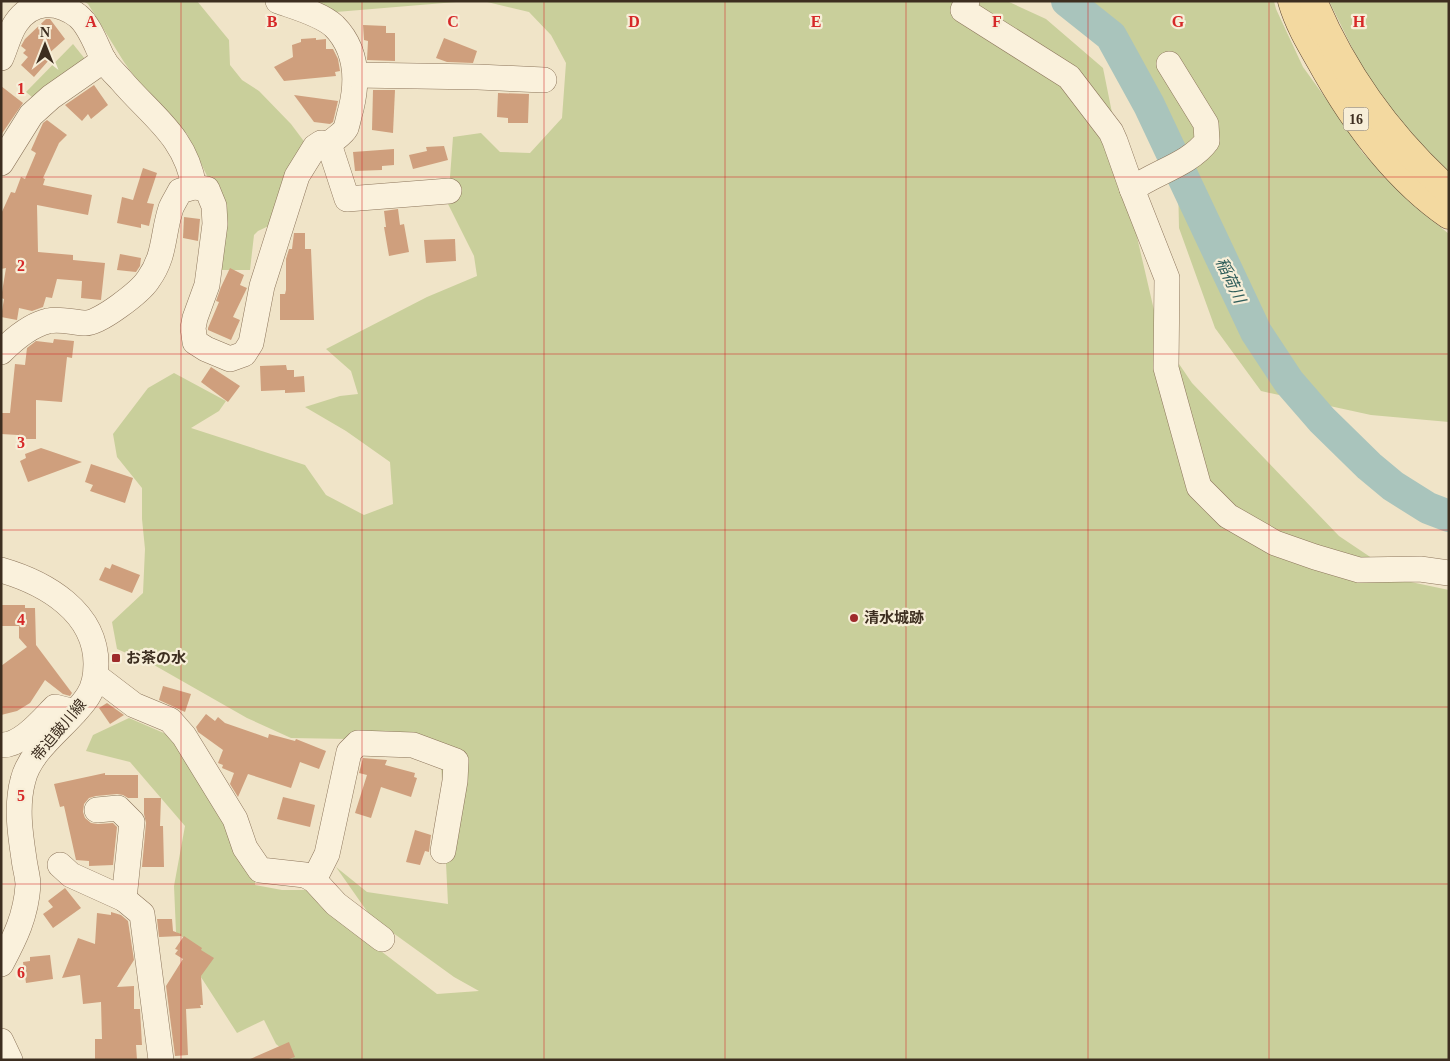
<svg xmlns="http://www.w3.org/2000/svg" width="1450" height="1061" font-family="'Times New Roman','Noto Sans JP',serif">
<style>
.green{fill:#c9cf9b}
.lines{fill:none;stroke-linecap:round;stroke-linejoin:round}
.river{stroke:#a9c4bc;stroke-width:32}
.building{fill:#cf9f7d}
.minor-casing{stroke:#8d765c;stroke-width:26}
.major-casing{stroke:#5b4430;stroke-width:29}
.minor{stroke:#faf1dc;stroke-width:25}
.major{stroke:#f3d9a0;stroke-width:28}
.grid{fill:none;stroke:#d62828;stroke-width:1;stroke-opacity:0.55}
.poi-dot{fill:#9e2a2b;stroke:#f7eed8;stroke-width:2}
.labels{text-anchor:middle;stroke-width:4.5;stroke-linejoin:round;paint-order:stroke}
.shield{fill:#f7eed8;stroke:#756857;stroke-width:1}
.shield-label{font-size:14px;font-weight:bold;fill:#3d2e20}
.poi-label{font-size:15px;font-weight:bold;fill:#3d2e20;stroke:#f7eed8;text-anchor:start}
.street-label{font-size:15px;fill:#3d2e20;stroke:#f7eed8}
.water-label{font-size:16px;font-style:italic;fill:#2f5d5a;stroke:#f7eed8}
.grid-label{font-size:16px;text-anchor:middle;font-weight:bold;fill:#d62828;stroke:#f7eed8;stroke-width:4.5;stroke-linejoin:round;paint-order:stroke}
</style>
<rect width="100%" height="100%" fill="#f0e4c8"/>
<!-- green -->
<g class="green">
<path d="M83,1h114l32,39 1,25 12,15 17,11 32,33 15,20 -31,79 -17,8 -4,4 -4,35h-31l-11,-92 -21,-44 -48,-51 -15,-21 -36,-58z"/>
<path d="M281,1h187l-132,11z"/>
<path d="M483,1h524l39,18 57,49 34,169 23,99 32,47 147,153 67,45 43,9v470h-1154l-19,-16 -12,-24 -27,13 -38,-59 13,-14 -36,-28 -2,-46 11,-60 -55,-64 -44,-11 7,-16 36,-17 44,19 86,114 -4,34 27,5h32l16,22 107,82 42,-3 -25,-14 -83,-60 -35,-50 31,25 81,12 -7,-143 -69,-7 -24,-15 -57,-1 -44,-20 -93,-53 -37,-16 -5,-27 31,-29 2,-44 -3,-30v-31l-25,-31 -4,-23 35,-46 26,-15 52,28 -7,10 -28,17 114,37 21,30 38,20 29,-11 -3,-42 -44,-31 -41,-24 35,-11 18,-2 -7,-23 -25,-22 101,-52 50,-21 -3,-20 -26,-52 5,-67 28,-4 19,19 30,1 32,-35 4,-55 -15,-28 -22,-23z"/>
<path d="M1079,1h195l2,8 27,58 47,65 12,20 49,51 38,31v188l-78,-7 -110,-24 -46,-63 -36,-100 -2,-95 -32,-67 -58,-61z"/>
<path d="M1329,1h120v177l-12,-10 -69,-88z"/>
<path d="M73,44l16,20 -51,38 -12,-10z"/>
</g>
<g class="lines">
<!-- river -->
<path class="river" d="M1067,1l44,35 38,69 107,227 33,50 33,38 47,46 24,20 35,22 21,8"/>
</g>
<!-- building -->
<g class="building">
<path d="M46,19h4l15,20 -20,18 4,3 -15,17 -13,-12 7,-8 -5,-4 3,-3 -5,-4 4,-7z"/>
<path d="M363,25l23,1v7h9v28l-28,-1 1,-19 -4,-1z"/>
<path d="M316,38v2l10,-1v10h7l5,10 2,12 -5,1 1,4 -52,5 -10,-14 19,-10 -1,-12 9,-3v-3z"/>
<path d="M444,38l33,13 -4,12 -26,-1 -11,-4z"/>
<path d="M94,85l14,20 -17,14 -3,-5 -6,7 -17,-16z"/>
<path d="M1,86l22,17 -22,32z"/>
<path d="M373,90h22l-2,43 -21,-3z"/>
<path d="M498,93l31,1 -1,29h-20v-5l-11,-1z"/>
<path d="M294,95l44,6 -5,21 -3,2 -16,-2z"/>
<path d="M47,120l20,15 -8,8 -16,35 2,1 -2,6 49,10 -4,20 -51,-10 1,47 35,3v5l32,3 -4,37 -20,-2 1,-17 -25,-2 -5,19 -6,-1 -3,10 -11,4 -13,-3 -2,12 -16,-3 3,-18 -3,-1 5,-30 -5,1v-55l10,-22 4,1 6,-16 4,2 11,-26 -5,-3 12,-27z"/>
<path d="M444,146l4,14 -35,9 -4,-14 18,-4 -1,-4z"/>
<path d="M394,149v16l-12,1v4l-27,1 -2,-19z"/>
<path d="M143,168l14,5 -10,30 7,1 -5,22 -8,-2v4l-24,-5 5,-26 11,3z"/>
<path d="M398,209l2,16 4,-1 5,28 -20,4 -5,-29h2l-2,-16z"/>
<path d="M184,217l16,2 -2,22 -15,-3z"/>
<path d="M294,233h11v16h6l3,71h-34v-26h5l1,-4v-31l3,-10h3z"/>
<path d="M455,239l1,22 -30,2 -2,-23z"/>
<path d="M120,254l21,4 -1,8 -4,6 -19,-2z"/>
<path d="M230,268l14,7 -4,10 7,3 -14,29 7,3 -9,20 -23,-10v-2l11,-26 -3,-1 5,-14z"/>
<path d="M54,339l20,2 -2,17 -5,-1 -5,45 -26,-2v39h-17l-1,-4 -17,-1v-21h9l5,-49 10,1 2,-17 9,-7 17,2z"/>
<path d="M286,365l1,5h7v7l10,-1 1,16 -20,1v-3l-24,1 -1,-25z"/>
<path d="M211,367l29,19 -12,16 -27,-20z"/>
<path d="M41,448l6,2 35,12 -54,20 -8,-21 6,-3 -1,-4z"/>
<path d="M91,464l42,14 -8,25 -35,-12 3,-6 -8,-3z"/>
<path d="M112,564l28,11 -8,18 -33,-13 6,-13 5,2z"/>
<path d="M1,605h24v3h10l1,37 36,48 -2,3 -7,-2 -18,-14 -15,23 -13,8 -16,4v-49l26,-19 -8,-9v-12h-18z"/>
<path d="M163,686l28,8 -6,18 -26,-12z"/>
<path d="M107,703l17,12 -14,9 -11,-16z"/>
<path d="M206,714l9,7 3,-4 7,6 43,15 1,-4 26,7 1,-2 30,12 -7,18 -19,-7 -9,26 -43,-14 -10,23 -8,-13 4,-11 -12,-5 1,-3 -5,-2 5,-13 -25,-18 -2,-5z"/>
<path d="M363,758l24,2 -2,5 30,8 -1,4 3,1 -6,19 -30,-10 -10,31 -16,-5 12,-38 -8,-2z"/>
<path d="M105,773v2h33v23h-10l-5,-3 -6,-1 -21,2 -7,2 -5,6 -1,8 2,6 6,5 7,1 15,-1 4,4 -4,38 -24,1v-5l-13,-1 -12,-54 -4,1 -6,-23z"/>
<path d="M283,797l32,8 -5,22 -33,-8z"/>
<path d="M144,798h17l-1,28h3l1,41h-22l4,-44 -2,-9z"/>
<path d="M415,830l16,5 -2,17 -4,-1 -5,14 -14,-3z"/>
<path d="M65,888l16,20 -28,20 -10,-14 10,-7 -5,-6z"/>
<path d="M111,912l10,3 7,6 6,39 -17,27 17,-1v23h6l2,36h-6l1,15h-42v-21h7l-1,-37 -18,2 -3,-29 -18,3 16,-40 17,6 2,-31 14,2z"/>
<path d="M157,919h15l1,12 8,3v2l-22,1z"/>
<path d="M184,936l18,12 -1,2 13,8 -13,18 2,29h-3l1,3 -15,1 2,46 -13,1 -9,-70 17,-27 -8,-5 3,-4 -3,-1z"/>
<path d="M50,955l3,24 -27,4 -3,-21 7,-1v-4z"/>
<path d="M289,1042l6,15 -9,3h-38z"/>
</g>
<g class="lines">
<!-- minor casing -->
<g class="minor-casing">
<g id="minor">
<path d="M278,1c17,6 43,13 56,25 23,23 24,54 17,83 -2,6 -3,13 -5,19 -3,6 -12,11 -17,16"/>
<path d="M967,1l-4,9 106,67 42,55 4,9 17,48"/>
<path d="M1,58c5,-11 8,-25 15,-35 16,-23 41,-23 62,-7 12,10 18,29 25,43 4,7 11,14 17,20 31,37 66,57 74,108"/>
<path d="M1169,64l37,60 1,17c-17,23 -51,31 -75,48l35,89 -1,90 33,119 29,29 47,27 40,14 44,13 61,-1 29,4"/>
<path d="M356,75l122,2 66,3"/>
<path d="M1,163l30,-48 20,-18 53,-37"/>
<path d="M1,352c13,-13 29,-27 47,-31 12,-3 27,2 38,2 14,0 54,-31 62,-43 18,-25 14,-45 23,-72 2,-5 6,-11 9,-17l14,-4 13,2 7,17 1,18 -8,61 -12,33 -2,10 2,14 11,7 24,10 14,-5 7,-11 11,-57 35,-110 18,-29 6,-4 8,1 18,55 102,-8"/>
<path d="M1,570c45,13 95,42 95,94 0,11 -2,23 -8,32 -18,28 -57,51 -65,84 -7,26 -3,53 1,79 1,9 4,18 4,26 -2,31 -13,53 -27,79"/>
<path d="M96,676l38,29 36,15 14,16 51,83 10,29 15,22 45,5 9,5 22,24 46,35"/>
<path d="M1,745c20,1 41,-25 54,-38l20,5"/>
<path d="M97,810l21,-2 14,14 -8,77"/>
<path d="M60,865l11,10 53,24 18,15 19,146"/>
<path d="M314,880l13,-26 22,-102 9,-9 55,2 43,16 -1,20 -12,70"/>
<path d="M1,1041l9,19"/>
</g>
</g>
<!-- major casing -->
<g class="major-casing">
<g id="major">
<path d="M1292,1c6,21 17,40 28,59 32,58 74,117 129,155"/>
<path d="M1313,1c31,74 76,136 136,190"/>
</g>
</g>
<!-- minor -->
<use href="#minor" class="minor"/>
<!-- major -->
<use href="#major" class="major"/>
</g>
<!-- grid -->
<path class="grid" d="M181,1v1059M362,1v1059M544,1v1059M725,1v1059M906,1v1059M1088,1v1059M1269,1v1059M1,177h1448M1,354h1448M1,530h1448M1,707h1448M1,884h1448"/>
<!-- markers -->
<g class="poi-dot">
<circle cx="854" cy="618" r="5"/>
<rect x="111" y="653" width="10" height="10" rx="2.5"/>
</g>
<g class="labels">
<!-- shield labels -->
<rect class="shield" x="1343.5" y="107.5" width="25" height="23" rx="4"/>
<g class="shield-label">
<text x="1356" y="124">16</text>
</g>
<!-- poi labels -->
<g class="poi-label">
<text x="864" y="623">清水城跡</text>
<text x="126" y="663">お茶の水</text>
</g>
<!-- street labels -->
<g class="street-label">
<text transform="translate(59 730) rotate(-50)" y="5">帯迫皷川線</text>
</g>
<!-- water labels -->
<g class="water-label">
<text transform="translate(1231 280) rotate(65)" y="6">稲荷川</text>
</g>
</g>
<g class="grid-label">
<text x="91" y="27">A</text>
<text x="272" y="27">B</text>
<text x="453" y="27">C</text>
<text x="634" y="27">D</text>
<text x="816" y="27">E</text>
<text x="997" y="27">F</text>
<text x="1178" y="27">G</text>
<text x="1359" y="27">H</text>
<text x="21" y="94">1</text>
<text x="21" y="271">2</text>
<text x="21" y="448">3</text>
<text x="21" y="625">4</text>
<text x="21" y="801">5</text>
<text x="21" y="978">6</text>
</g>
<!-- border -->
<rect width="1450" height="1061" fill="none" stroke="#3d2e20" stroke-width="5"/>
<!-- north arrow -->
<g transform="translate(45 45)" stroke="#f7eed8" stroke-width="4" paint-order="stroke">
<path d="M0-4L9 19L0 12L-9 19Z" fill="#3d2e20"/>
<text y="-8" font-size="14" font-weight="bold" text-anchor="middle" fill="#3d2e20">N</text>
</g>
</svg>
